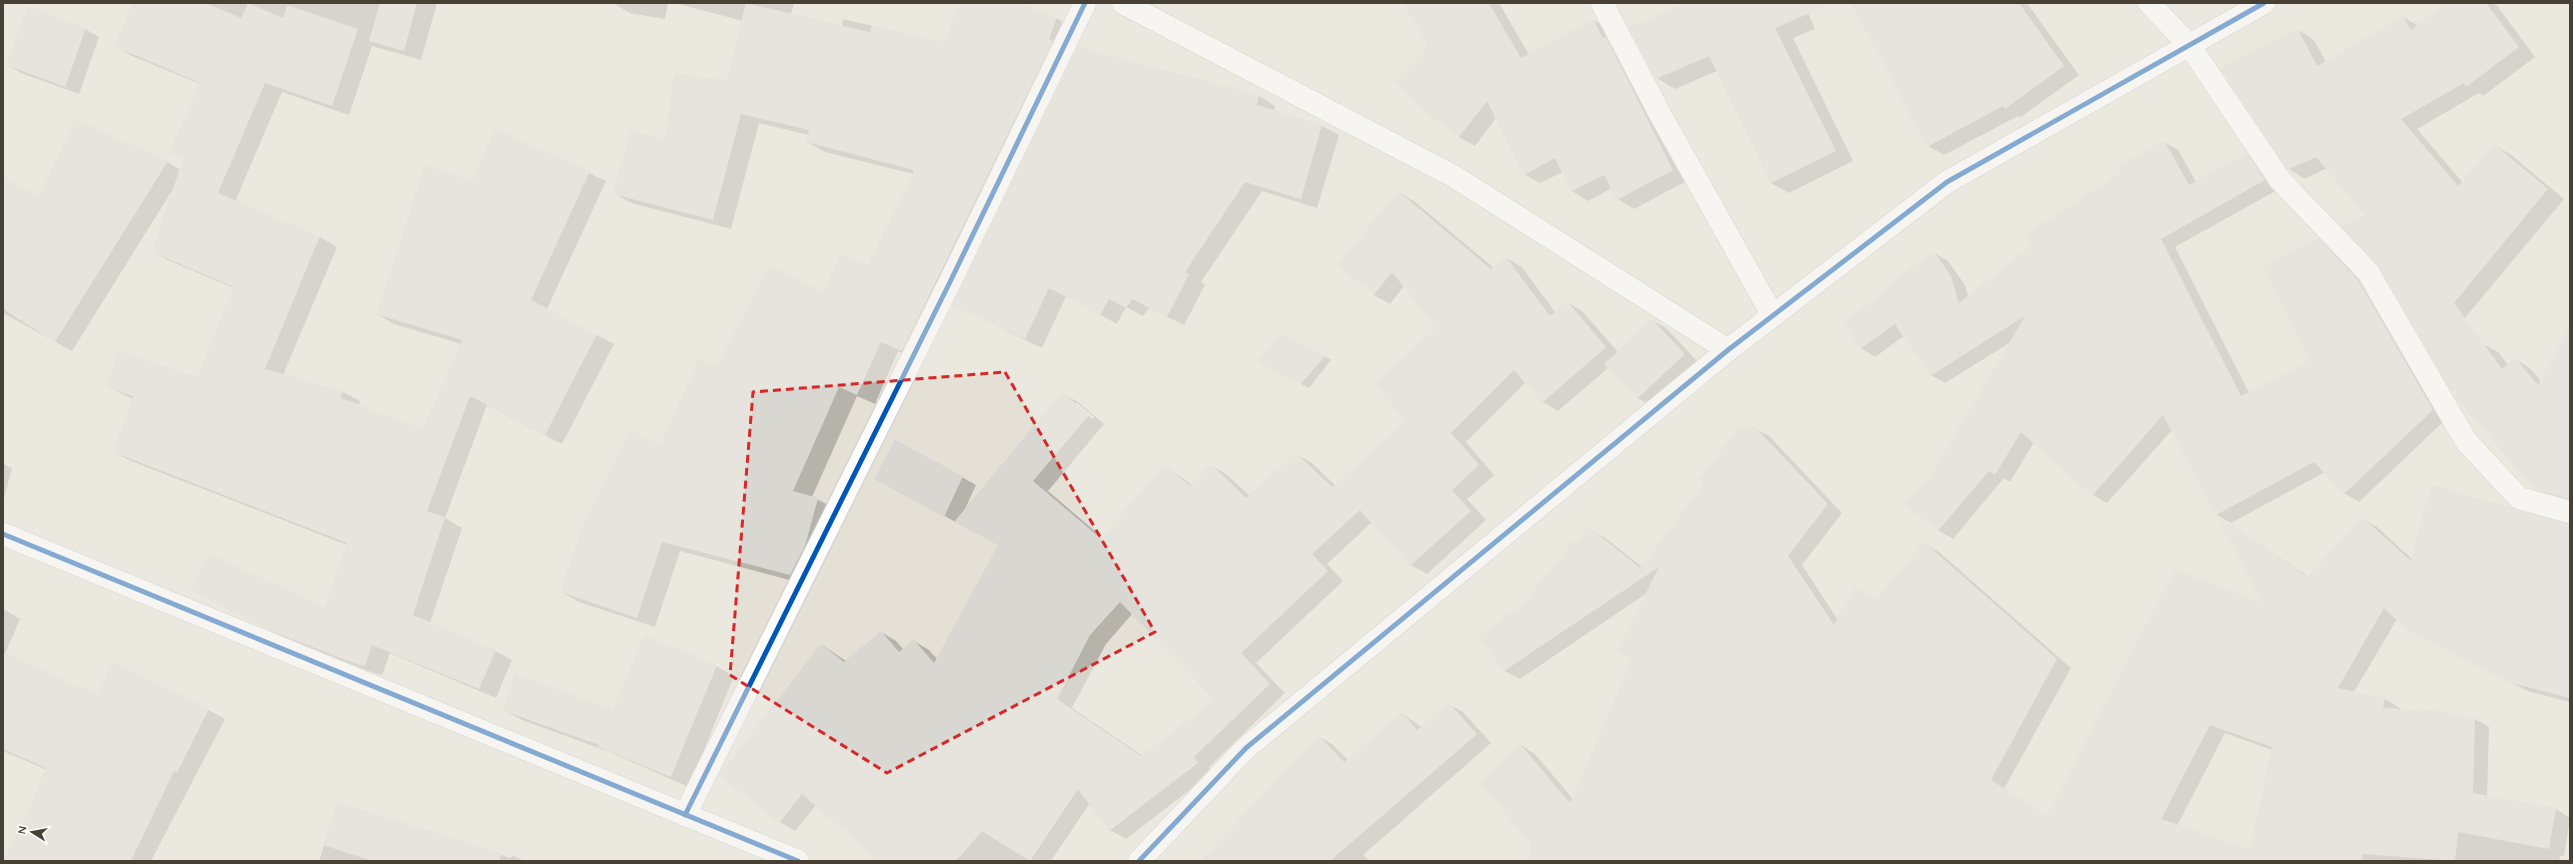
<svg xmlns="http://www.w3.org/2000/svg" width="2573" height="864" font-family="Quicksand,sans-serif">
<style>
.residential{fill:#e4e0d5}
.shadow{fill:#0003;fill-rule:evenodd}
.building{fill:#d9d7d1;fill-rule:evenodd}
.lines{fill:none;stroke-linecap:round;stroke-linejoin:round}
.minor-casing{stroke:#ceccc6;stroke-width:24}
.tertiary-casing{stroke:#ceccc6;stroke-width:24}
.minor{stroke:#fdfcfc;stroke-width:22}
.tertiary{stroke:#fdfcfc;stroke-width:22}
.cycleway-casing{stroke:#fff;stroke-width:8}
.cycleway{stroke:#0057b8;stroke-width:5}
.marked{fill:none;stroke:#d62828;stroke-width:3;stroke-dasharray:8 5;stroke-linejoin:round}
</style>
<rect width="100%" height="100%" fill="#f0eee8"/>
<!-- residential -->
<rect class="residential" x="3" y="3" width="2567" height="858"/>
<!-- shadow -->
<g class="shadow">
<path d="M134,3h303l-16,57 -49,-14 -23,69 -67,-23 -47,110 85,35 17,10 -54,128 60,17 17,9 -1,5 64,24 38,-86 -67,-20 -17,-10 96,-132 22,-52 111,51 -59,128 67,35 -52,100 -75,-39 -42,113 17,10 -32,95 65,28 17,9 -16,38 -106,-45 -8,22 -8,-2 -82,-32 -100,-50 133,17 22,-63 -216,-84 -17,-9 19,-53 -26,-13 90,-7 37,-91 -64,-27 -17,-9 20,-63 -101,162 -69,-38v-135l36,21 128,-37 14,8 19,-86 -68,-28 -16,-10z"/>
<path d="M613,3h55l-3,16 -35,-6z"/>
<path d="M675,3h119l-3,11 51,12 1,-7 103,24 14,-40h56l40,15 18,10 -155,332 -21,-9 -23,53 -18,-8 -45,101 23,11 -27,77 -128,-34 -25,76 -76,-25 -18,-10 156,-225 107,-73 43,-27 46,-93 -88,-22 -18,-10 2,-7 -50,-12 -28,106 -100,-26 -17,-10 113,-112 16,-60z"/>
<path d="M1404,3h95l30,52 64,-35 16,10 79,150 -54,29 -16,-10 -6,-11 -24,13 -16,-10 -9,-19 -23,11 -16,-9 -28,-56 -21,28 -16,-9 -30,-90z"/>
<path d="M1688,3h116l11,26 -22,9 60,123 -64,32 -18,-10 -54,-112 -42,18 -18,-11z"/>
<path d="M1852,3h175l52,72 -58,42 -3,-1 -74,39 -16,-9z"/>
<path d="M2448,3h47l40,54 -52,39 -4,-3 -62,36 46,54 31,-38 16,9 54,45 -125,150 -73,-133 -39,-48 -22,11 -16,-10 9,-139 16,10 12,22 77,-45 15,9z"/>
<path d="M85,29l14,8 -20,57 -58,-21 -14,-8z"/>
<path d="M1259,96l16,10 -1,5 48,15 17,9 -22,73 -55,-17 -61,91 4,3 -21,40 -35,-17 -6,8 -17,-9 -9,17 -51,-28 -24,52 -89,-43z"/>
<path d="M2164,142l14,8 18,32 51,-28 14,9 18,26 -104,58 74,146 62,-33 8,-120 14,8 39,41 75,129 -88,84 -15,-9 -19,-21 -94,51 -14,-8 -45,-85 -65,73 -14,-8 -59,-53 -24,40 -6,-4 -51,61 -15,-9 -3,-59 76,-129 -66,41 -15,-8 -26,-39 -29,21 -14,-9 -16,-26 33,-23 56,-46 14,8 17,24 3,12z"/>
<path d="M1398,192l16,9 80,67 12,-10 16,9 33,45 12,-10 15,9 36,41 34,-32 14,8 32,34 -47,44 -13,-8 -29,-31 -51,44 -15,-9 -17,-20 -60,60 28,33 -27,24 19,21 -59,54 -16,-9 -39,-43 -45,42 16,17 -87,82 29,30 -76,74 4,5 -87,67 -16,-9 -20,-27 -39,58h-171l-64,-56 -21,26 -15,-9 -60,-47 102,-130 24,16 35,-29 15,9 8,9 10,-9 15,9 8,9 62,-114 -109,-58 72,-10 14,8 -11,24 98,-115 15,8 26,22 -56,67 54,46 64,-71 26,19 19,-20 15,9 24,22 46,-42 16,9 23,22 73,-64 29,-93 -33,-42 -14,18 -16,-9zM1076,402l18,15 -2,2 -16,-14zM1133,613l83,88 -73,55 -71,-48 34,-64z"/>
<path d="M2570,333v171l-19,-7 -15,-8 -53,-145 15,8 10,13 7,-6 15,9 11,13z"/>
<path d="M1324,356l7,4 -22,28 -43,-22z"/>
<path d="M1754,428l15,8 73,77 -40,52 36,55 39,-21 47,-55 15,8 132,116 -107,193h-417l-26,-116 14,9 38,45 60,-140 14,-66 -127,86 -15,-8 -27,-34 45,-31 66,-77 15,8 38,30z"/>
<path d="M3,464l9,4 -9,34z"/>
<path d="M2432,486l138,38v178l-42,-11 -106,-54 -25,-18 -43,73 31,7 15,9 -1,2 76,9 14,8 -2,70 69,12 14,9 -6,38h-4l-1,5h-548l37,-45 216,-211 -32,-78 77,50 53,-58 15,8 35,32zM2225,733l47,17 -21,101 -74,-25z"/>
<path d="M3,609l17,10 -15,35 93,41 110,15 17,9 -74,142h-148l21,-36 23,-55 -44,-19z"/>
<path d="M716,666l18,10 -45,111 -82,-36 -85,-31 -18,-10 110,1z"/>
<path d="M1448,704l15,8 28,31 -128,112 7,6h-167l115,-125 15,9 15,15 54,-47 19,14z"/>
<path d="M338,803l173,55 1,-3 12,6h-205z"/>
</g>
<!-- building -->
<g class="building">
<path d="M133,3h73l35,15 7,-15 35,15 4,-13 71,24 -26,77 -67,-23 -47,110 102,43 -55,133 78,22 -2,7 82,31 39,-89 -86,-26 49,-149 47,16 23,-52 95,42 -59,129 66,34 -52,101 -75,-39 -43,115 18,6 -32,98 83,35 -17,39 -107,-44 -7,21 -9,-2 -82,-32 -83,-41 18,-38 116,54 22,-64 -234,-91 20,-56 -27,-9 12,-36 79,26 37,-90 -82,-35 31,-93 -14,-7 31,-69 -86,-37z"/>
<path d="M380,3h37l-13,48 -35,-10z"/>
<path d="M746,3l124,29 2,-7 73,17 14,-39h60l38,14 -8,22 4,2 -151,310 -21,-9 -24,53 -18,-8 -46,104 25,7 -13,48 -15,29 -128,-33 -25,76 -77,-26 21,-62 49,-100 30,15 39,-87 18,8 53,-102 53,28 18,-38 26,12 47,-96 -108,-28 3,-12 -68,-16 -28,106 -100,-26 17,-64 35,10 9,-67 52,7z"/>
<path d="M1403,3h86l32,55 72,-39 10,19 3,-1 67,133 -56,30 -13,-25 -33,17 -16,-34 -31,17 -37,-74 -28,36 -29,-21 -35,-35 33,-34z"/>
<path d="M1685,3h148l-58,25 61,123 -65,32 -62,-127 -53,23 -27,-52z"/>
<path d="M1851,3h168l45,63 -59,43 -2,-3 -76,41z"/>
<path d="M2446,3h40l33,44 -53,40 -2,-4 -63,36 57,67 36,-42 54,45 -94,114 48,66 13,-11 23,27 32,-59v173l-35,-9 -80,-94 3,-10 -6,6 -73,-126 -37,-39 23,-12 -49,-58 -28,13 -68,-102 78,-39 19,37 86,-50 8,14z"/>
<path d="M28,6l58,22 -21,59 -59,-22z"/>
<path d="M1078,47l181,48 -2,10 65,20 -21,74 -56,-17 -60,90 4,2 -22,43 -35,-18 -6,9 -17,-9 -9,16 -51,-27 -24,51 -73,-33z"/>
<path d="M75,119l93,42 -113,181 -52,-33v-132l36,20z"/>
<path d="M2164,140l25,45 58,-32 18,27 -104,59 80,157 69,-36 -47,-93 56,-29 39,42 75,130 -89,84 -30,-32 -98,53 -53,-100 -71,81 -71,-64 -26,43 -6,-4 -51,60 -33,-27 29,-34 91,-154 -95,60 -35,-52 -35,25 -17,-28 34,-23 24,-23 33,-23 17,24 8,27 72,-57 -7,-10 97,-64 -3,-6z"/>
<path d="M1398,191l93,78 15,-12 44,59 17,-15 39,46 -64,56 -28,-33 -63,63 28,32 -27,25 19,21 -61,55 -50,-56 -48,44 16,17 -87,82 29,31 -76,73 4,6 -89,68 -31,-42 -48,72 -48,-30 -26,30h-78l-76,-67 -23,29 -60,-48 102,-131 23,18 37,-31 18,21 15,-12 20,23 64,-118 -44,-23 108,-130 27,23 -56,66 67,57 65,-73 25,21 21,-22 35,34 50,-45 36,34 74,-66 -32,-37 62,-56 -44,-56 -18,23 -37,-30zM1120,602l95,98 -74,56 -84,-57 33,-64z"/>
<path d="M1652,319l33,35 -48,45 -33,-35z"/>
<path d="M1281,334l44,22 -24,28 -44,-22z"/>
<path d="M1740,427h15l73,77 -40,52 46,69 21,-39 22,12 47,-56 133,117 -66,121 56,35 128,-246 87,34 -45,-86 91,60 54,-60 49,44 20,-76 139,39v174l-58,-15 -106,-54 -22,-21 -46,80 47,10 -2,10 59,3 33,7 -2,75 83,15 -7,41 -91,-17 -3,29 -92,-7 -1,7h-835l4,-17 -52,-62 41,-38 50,59 62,-144 -15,-8 42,-84 -155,104 -27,-34 45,-32 52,-65 2,2 13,-15 51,41 64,-85 -5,-4zM2210,725l62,22 -22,102 -89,-30z"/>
<path d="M895,440l68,36 -19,41 -70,-38z"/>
<path d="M644,635l73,30 -46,112 -73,-30 1,-2 -97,-35 13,-36 98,35z"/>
<path d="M3,653l94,41 16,-32 96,47 -32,64 -3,-2 -43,90h-128l20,-37 23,-56 -43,-19z"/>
<path d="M1448,702l29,32 -147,127h-129l117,-126 26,27 58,-50 15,18z"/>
<path d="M338,802l163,51 -2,8h-127l-49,-16z"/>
</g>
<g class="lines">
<!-- minor casing -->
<g class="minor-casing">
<g id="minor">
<path d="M1123,3l332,174 273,173"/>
<path d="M1602,3l58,111 113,202"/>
<path d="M2149,3l40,42 91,135 88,92 98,169 53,57 51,14"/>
<path d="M685,815l264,-531 136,-281"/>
<path d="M1139,861l107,-113 482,-398 219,-168 317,-179"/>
</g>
</g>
<!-- tertiary casing -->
<g class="tertiary-casing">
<path id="tertiary" d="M3,534l795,327"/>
</g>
<!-- minor -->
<use href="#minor" class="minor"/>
<!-- tertiary -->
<use href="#tertiary" class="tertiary"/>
<!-- cycleway casing -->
<g class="cycleway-casing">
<g id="cycleway">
<path d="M3,534l795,327"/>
<path d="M685,815l264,-531 136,-281"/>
<path d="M1139,861l107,-113 482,-398 219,-168 317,-179"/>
</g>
</g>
<!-- cycleway -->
<use href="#cycleway" class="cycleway"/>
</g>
<!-- marked area -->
<path d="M0 0H2573V864H0ZM1005,372l150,260 -268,141 -157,-98 23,-283z" fill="#f0eee8" fill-opacity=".55" fill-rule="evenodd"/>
<path class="marked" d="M1005,372l150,260 -268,141 -157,-98 23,-283z"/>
<!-- border -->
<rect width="2573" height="864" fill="none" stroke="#464035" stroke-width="8"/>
<!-- north arrow -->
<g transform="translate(32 832) rotate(281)" stroke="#ffffff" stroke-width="3" paint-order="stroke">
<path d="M0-3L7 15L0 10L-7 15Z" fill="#464035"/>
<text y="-6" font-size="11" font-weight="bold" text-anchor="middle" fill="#464035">N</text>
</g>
</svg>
